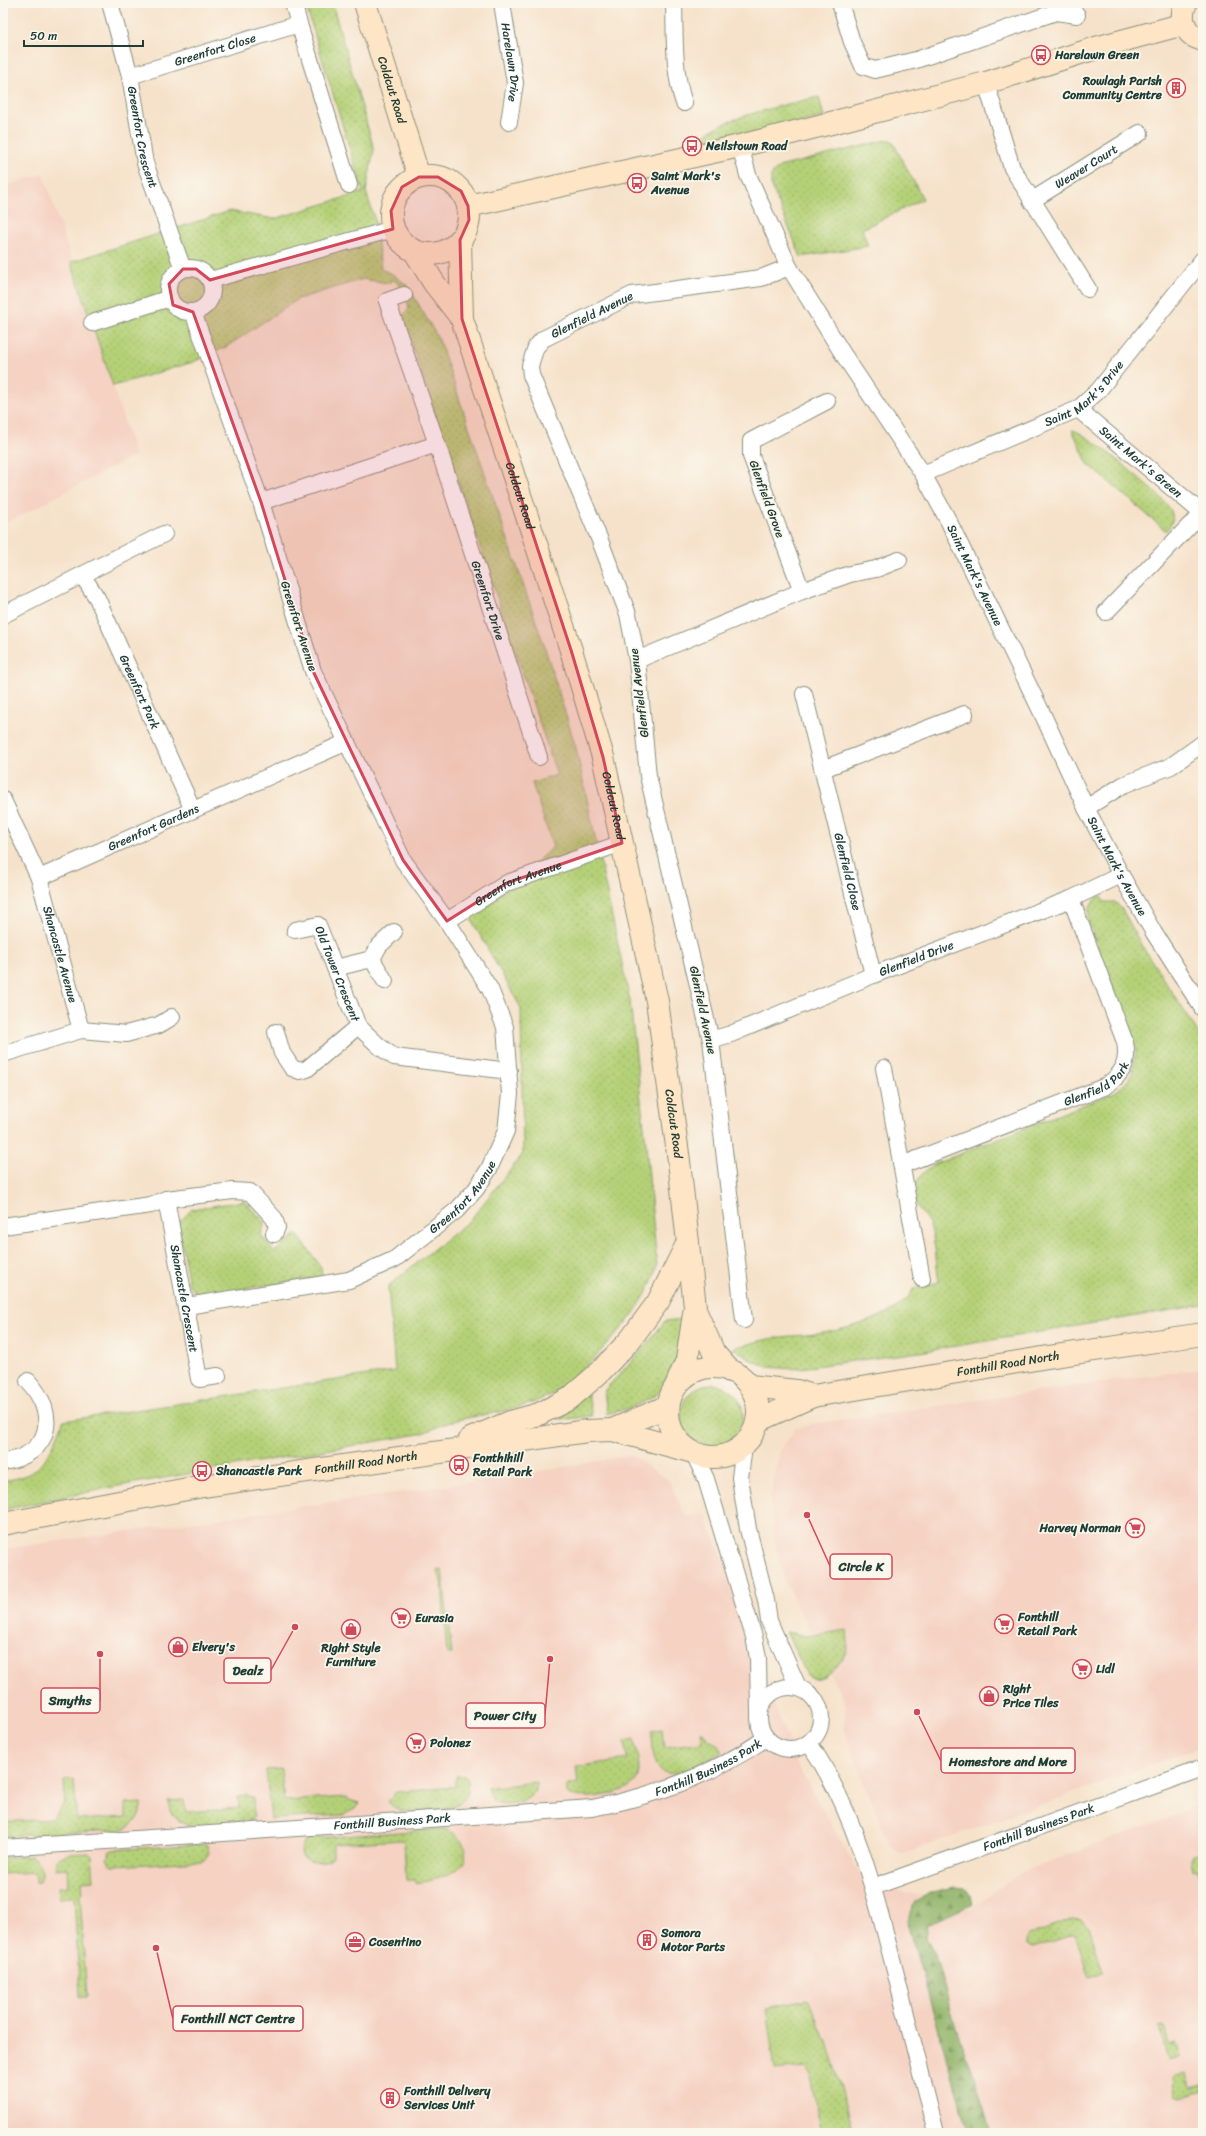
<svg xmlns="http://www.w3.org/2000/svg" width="1206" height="2136" font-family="Sriracha,sans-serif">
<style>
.built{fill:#f5d2c2}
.grass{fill:url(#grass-dots);stroke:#6a8756}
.forest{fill:url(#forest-firs);stroke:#58784e}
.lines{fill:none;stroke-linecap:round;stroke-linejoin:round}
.street-casing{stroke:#8a907f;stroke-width:18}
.secondary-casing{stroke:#8a907f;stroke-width:24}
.street{stroke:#fff;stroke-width:16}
.secondary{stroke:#fde5c5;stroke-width:22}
.marked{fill:#d1495b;fill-opacity:0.2;stroke:#d1495b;stroke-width:3;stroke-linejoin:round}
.labels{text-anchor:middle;stroke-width:3.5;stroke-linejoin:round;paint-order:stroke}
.street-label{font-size:12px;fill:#1f3d34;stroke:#fbf7ec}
.poi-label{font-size:12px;font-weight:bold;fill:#1f3d34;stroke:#fbf7ec;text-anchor:start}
.leader{fill:none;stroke:#d1495b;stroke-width:1.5}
.callout-dot{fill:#d1495b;stroke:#fbf7ec;stroke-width:1.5}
.callout{fill:#fbf7ec;stroke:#d1495b;stroke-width:1.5}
.callout-label{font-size:13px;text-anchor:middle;font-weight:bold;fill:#1f3d34}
</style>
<defs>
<pattern id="grass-dots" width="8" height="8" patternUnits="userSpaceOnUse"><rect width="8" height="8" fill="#b5d178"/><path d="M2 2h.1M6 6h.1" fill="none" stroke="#9bb468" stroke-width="1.8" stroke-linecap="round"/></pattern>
<pattern id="forest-firs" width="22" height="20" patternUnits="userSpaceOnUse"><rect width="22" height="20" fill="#90b368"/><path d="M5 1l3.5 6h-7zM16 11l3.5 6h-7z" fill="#759356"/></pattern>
</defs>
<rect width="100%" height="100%" fill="#fbf7ec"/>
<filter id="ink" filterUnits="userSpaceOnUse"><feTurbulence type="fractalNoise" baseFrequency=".025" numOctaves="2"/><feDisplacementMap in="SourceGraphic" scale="8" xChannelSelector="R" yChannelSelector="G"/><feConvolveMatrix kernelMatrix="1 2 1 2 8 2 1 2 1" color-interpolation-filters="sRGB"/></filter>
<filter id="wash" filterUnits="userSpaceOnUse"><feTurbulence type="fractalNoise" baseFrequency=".012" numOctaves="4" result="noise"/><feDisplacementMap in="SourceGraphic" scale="16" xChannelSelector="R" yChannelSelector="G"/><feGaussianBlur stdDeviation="0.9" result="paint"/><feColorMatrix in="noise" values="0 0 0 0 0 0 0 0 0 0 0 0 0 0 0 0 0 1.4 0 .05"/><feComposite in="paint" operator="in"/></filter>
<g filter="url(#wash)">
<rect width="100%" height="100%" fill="#f6e2ca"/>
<!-- built -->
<g class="built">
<path d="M43,173l92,282 -132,70v-338z"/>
<path d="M1203,1368v377l-89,34 -213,75 -6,-4 -5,-6 -26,-60 -20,-56 2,-23 -60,-122 -12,-44 -4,-36 9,-50 16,-24 16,-5z"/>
<path d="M632,1455l37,26 17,36 19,-3 21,54 20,65 53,135 65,113 106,28 50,-36 183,-69v329h-1200v-584l492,-70z"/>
</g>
<!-- grass -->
<g class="grass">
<path d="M305,3h27l42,146 -8,43 9,28 6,49 11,5 16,12 31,54 105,305 32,103 54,253 16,144 11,120c-9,37 -35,64 -60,90 -15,15 -30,32 -49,41 -29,16 -63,17 -95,25 -11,3 -22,10 -34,13l-301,52 -115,24v-29c9,-2 19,-3 27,-8 16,-8 28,-36 33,-52l332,-50 -7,-85 82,-66 53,-66 -2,-146 -50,-89 82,-72 -21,-64 25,-8 -155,-459 7,-7 -3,-17 -12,-12 -7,3 -24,-4 -65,20 -72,48 -33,15 -80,24 -42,-124 159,-51 44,8 89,-27z"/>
<path d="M819,97l5,20 -122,28 -2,-2c0,-21 100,-42 119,-46z"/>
<path d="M886,140h5l3,4 29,55 -61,30 6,17 -67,11 -30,-72v-10l8,-8z"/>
<path d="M1072,430c14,1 91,66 98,79 5,8 2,15 -4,22l-78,-67z"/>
<path d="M1100,895l4,7h11l7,7 20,37 61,94v265l-283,47 -127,17 -25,-2 -17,-7 -18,-12c12,-3 24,-7 36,-9 18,-4 36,-3 54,-6 25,-4 81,-19 90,-44l26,-7c-3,-18 -3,-39 -9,-56 -2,-6 -8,-12 -12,-18 -10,-19 0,-34 17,-44l180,-72 12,-10 5,-9 4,-24 -48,-128c0,-12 2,-19 12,-26z"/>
<path d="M244,1201l21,21 -4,13 13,17 23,-18 24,33 1,10 -119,18 -7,-2 -7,-8 -11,-62 14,-14z"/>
<path d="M682,1319c2,59 -19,83 -75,95l-3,-23 41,-44 20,-26z"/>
<circle cx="712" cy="1415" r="31"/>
<path d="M588,1394l4,22 -31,4 -1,-2z"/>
<path d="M442,1570l10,84h-5l-5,-69 -4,-14z"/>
<path d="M847,1630c0,4 1,9 1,13 -1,16 -18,34 -33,36l-8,-4 -21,-43 20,4z"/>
<path d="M662,1729l2,18 39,-5 -2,-10 16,12 5,8c-13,7 -53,33 -64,15 -6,-9 -5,-26 -7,-36z"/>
<path d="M634,1739c2,11 8,30 3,40 -9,16 -53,22 -69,15l-2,-5 2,-4 10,-2 -2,-16 51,-8 -2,-18z"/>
<path d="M281,1769l3,32 63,-4 2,3 10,3 -6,7 -10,5 -72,4 -5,-49z"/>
<path d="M456,1776h10c3,5 3,10 2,16 -5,20 -47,20 -64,19 -7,-1 -12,-5 -16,-9l8,-10 60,-5z"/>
<path d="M74,1779l3,41 49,-3v-13l15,-1c1,13 -8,24 -21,27l-117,6v-14l49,-3 13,-15 -1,-24z"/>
<path d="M536,1782v9c-10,12 -29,16 -43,10l-6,-13z"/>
<path d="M247,1795l6,3 1,18 -3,4 -53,6c-16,0 -28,-9 -30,-25l16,-1 2,12 53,-4 -1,-12z"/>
<path d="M442,1829c16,2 26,17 23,32 -12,15 -32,20 -50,22v-3h-9l-2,-40 -71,4v13c-8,7 -22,7 -31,0 -3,-13 4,-16 15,-19z"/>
<path d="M203,1844l4,1 2,8 -5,7 -3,1 -87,5 -4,-1 -3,-7 3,-7 3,-1z"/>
<path d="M1203,1851v37l-6,-19 -4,1 -2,-10 2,-5z"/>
<path d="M89,1853l3,3 2,24 -12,1 1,13 -3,1 7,102h-7l-6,-100 -15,1 -1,-11 10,-1 -1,-18 -12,1c0,-18 21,-15 34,-16z"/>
<path d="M31,1856c9,6 14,16 9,25l-4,2 -1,-11 -32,2v-16z"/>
<path d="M1074,1918l7,1 8,7 14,46 -14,5 -14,-43 -42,14 -7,-4 1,-8z"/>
<path d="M808,2000l19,42 24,79 2,12h-31l-13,-60 -4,-6 -30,3 -9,-62z"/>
<path d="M1164,2026l5,19 8,-2 3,13 -12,4 -9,-33z"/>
<path d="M1187,2074l3,14 13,-3v6l-21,6 -6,-2 -2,-17 2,-2z"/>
</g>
<!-- forest -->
<path class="forest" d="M956,1887l9,1 6,8 2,8 -45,20 -2,14 9,17 22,76 20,53 14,49h-22l-62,-210c2,-5 3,-13 6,-18 10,-12 29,-16 43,-18z"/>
</g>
<g filter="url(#ink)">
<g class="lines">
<!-- street casing -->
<g class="street-casing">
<g id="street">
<path id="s1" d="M110,3l20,73 15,87 38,106"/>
<path d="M293,3l6,21"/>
<path id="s2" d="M502,3l13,80 -6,39"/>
<path d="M674,3c1,33 -1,69 10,100"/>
<path d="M840,3l12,39 11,24 12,4 41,-10 140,-48 21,3"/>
<path id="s3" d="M130,76l169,-52 50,161"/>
<path d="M986,83l26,85 76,121"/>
<path id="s4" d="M740,146l8,29 41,92 54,87 80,120 26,48 93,191 44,95 35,67 33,58 49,76"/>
<path id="s5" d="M1031,201l109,-68"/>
<circle cx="190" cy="290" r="22"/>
<path d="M210,280l183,-51"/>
<path id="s6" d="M404,295l-17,6 50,143 102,313"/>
<path d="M92,323l78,-25"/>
<path id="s7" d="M1078,409l125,105"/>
<path id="s8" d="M923,474l155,-65 20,-18 105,-132"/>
<path d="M261,502l176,-58"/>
<path d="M82,575l82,-41"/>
<path d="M802,591l-51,-135v-15l76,-40"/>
<path d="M1106,612l84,-87 13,-10"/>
<path id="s9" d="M3,615l79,-40 15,23 96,212"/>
<path d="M637,660l165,-69 48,-17 26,-5 23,-9"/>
<path id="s10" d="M804,694l69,281"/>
<path d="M823,769l142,-55"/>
<path id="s11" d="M3,800l36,78 42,152"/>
<path d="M1086,808l37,-23 48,-19 32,-23"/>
<path id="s12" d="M39,878l308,-136"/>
<path id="s13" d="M447,921l60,-38 115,-40"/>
<path id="s14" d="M295,930l23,-5 40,101 21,20 15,11 115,14"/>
<path d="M335,968l37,-9"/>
<path d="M385,981l-13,-22 7,-13 15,-14"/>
<path d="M276,1032l6,21 10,15 8,3 7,-2 51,-43"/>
<path id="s15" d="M711,1040l20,-6 142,-59 198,-76 50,-24"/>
<path d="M3,1054l78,-24 45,4 33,-9 13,-8"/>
<path d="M884,1068l38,211"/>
<path id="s16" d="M902,1165l202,-78c18,-12 25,-23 21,-45l-54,-143"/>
<path id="s17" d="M166,1199l33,180 19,-3"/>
<path d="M3,1226l148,-21 15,-6 67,-8 17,1 24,26 3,9 -3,7"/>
<path id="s18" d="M187,1306l162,-26 46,-21 62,-49 19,-21 13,-20 17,-38 4,-37 -5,-67 -15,-38 -43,-68 -44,-61 -90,-189 -52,-169 -68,-190"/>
<path id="s19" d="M744,1320l-33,-280 -63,-264 -11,-116 -9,-46 -29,-76 -68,-163 -1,-9 3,-10 3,-9 7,-8 89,-44 129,-17 28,-11"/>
<path d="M744,1445l-4,33 8,51 18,71 3,21 29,66"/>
<path d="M694,1454l12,25 48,158 4,21 1,55"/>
<path d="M3,1462c48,-7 56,-47 25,-81"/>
<circle cx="790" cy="1718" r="31"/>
<path d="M809,1743c46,68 66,149 86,228 14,54 27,108 41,162"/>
<path id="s20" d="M3,1848l589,-40c64,-12 121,-33 174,-70"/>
<path id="s21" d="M873,1887l330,-119"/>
</g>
</g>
<!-- secondary casing -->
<g class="secondary-casing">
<g id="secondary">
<path id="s22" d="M365,3l54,174"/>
<path d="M1186,3c-8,16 0,33 17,37"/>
<circle cx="430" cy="215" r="39"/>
<path d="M468,206l272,-60 95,-24 151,-39 113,-36 85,-23"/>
<path id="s23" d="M460,240l2,79 109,331 32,107 54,244 22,160 16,146 -8,53 -11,26"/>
<path d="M415,252l19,31 28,36"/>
<path d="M696,1312l18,41 16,18"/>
<circle cx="713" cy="1412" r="45"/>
<path d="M750,1386l47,5 16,5"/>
<path id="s24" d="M757,1421l56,-25 235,-39 155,-23"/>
<path d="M612,1430l56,-24"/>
<path d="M470,1439l40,-17 29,-8 30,-15 30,-26 31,-33 28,-38 30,-60"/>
<path id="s25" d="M3,1524l200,-38 384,-55 25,-1 77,21"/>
</g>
</g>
<!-- street -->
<use href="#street" class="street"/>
<!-- secondary -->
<use href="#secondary" class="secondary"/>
</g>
</g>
<!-- marked area -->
<path class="marked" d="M419,177h19l23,14 7,15 1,14 -9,20 2,79 109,331 32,107 19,86 -115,40 -60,38 -44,-61 -90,-189 -52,-169 -68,-190 -20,-7 -4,-21 14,-15h13l14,11 183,-51 -2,-18 11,-24z"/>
<!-- icons -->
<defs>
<g id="bus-ring" transform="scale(1)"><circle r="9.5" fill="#fbf7ec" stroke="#d1495b" stroke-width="1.5"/><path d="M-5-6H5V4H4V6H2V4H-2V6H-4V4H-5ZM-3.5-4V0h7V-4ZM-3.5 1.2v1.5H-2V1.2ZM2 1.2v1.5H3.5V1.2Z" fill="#d1495b"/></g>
<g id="building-ring" transform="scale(1)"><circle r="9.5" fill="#fbf7ec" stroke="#d1495b" stroke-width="1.5"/><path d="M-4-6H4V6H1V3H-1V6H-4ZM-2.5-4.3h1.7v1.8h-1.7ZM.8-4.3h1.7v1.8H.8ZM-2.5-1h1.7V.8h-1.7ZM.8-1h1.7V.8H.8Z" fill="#d1495b"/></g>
<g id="supermarket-ring" transform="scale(1)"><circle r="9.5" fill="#fbf7ec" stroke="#d1495b" stroke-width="1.5"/><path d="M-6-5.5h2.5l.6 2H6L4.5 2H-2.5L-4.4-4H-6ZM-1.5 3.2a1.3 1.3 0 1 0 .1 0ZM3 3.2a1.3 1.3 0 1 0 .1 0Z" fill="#d1495b"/></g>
<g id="shop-ring" transform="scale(1)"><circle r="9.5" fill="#fbf7ec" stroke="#d1495b" stroke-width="1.5"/><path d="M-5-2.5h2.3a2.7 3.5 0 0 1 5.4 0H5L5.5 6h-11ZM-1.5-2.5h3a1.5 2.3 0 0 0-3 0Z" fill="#d1495b"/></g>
<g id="office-ring" transform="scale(1)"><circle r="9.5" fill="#fbf7ec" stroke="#d1495b" stroke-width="1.5"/><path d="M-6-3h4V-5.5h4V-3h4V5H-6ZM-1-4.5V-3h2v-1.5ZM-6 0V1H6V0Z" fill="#d1495b"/></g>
</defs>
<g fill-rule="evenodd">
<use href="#bus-ring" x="1041" y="55"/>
<use href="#building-ring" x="1176" y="88"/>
<use href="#bus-ring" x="692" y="146"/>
<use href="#bus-ring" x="637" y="183"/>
<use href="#bus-ring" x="459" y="1465"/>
<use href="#bus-ring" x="202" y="1471"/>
<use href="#supermarket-ring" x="1135" y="1528"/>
<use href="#supermarket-ring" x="401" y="1618"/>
<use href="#supermarket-ring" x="1004" y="1624"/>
<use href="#shop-ring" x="351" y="1629"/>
<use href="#shop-ring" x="178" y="1647"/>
<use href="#supermarket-ring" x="1082" y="1669"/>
<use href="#shop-ring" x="989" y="1696"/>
<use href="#supermarket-ring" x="416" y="1743"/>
<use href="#building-ring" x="647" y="1940"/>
<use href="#office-ring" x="355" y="1942"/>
<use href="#building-ring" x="390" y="2098"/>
</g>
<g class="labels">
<!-- street labels -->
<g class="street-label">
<text dy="4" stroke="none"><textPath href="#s3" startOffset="89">Greenfort Close</textPath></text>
<text dy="4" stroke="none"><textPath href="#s2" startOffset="60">Harelawn Drive</textPath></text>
<text dy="4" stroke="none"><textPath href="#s22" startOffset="91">Coldcut Road</textPath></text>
<text dy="4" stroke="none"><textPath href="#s1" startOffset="138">Greenfort Crescent</textPath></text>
<text dy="4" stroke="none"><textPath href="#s5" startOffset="65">Weaver Court</textPath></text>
<text dy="4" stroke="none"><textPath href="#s19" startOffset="1069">Glenfield Avenue</textPath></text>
<text dy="4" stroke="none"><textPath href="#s8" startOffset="182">Saint Mark's Drive</textPath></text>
<text dy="4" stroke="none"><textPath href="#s7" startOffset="82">Saint Mark's Green</textPath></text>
<text dy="4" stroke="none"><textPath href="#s23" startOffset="265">Coldcut Road</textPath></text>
<text transform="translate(767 499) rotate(70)" y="4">Glenfield Grove</text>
<text dy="4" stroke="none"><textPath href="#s4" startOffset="491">Saint Mark's Avenue</textPath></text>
<text dy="4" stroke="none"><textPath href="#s6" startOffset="334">Greenfort Drive</textPath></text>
<text transform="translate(299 626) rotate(72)" y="4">Greenfort Avenue</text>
<text dy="4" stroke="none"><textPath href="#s9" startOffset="219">Greenfort Park</textPath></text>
<text transform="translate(639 693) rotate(-97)" y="4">Glenfield Avenue</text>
<text dy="4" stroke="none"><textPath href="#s23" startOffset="589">Coldcut Road</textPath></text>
<text dy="4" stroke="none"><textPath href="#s12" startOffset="125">Greenfort Gardens</textPath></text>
<text dy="4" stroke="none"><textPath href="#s4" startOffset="815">Saint Mark's Avenue</textPath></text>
<text dy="4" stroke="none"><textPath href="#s10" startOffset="183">Glenfield Close</textPath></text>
<text dy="4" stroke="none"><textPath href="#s13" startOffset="81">Greenfort Avenue</textPath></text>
<text dy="4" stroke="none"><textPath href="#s11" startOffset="165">Shancastle Avenue</textPath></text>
<text dy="4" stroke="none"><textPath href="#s15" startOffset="221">Glenfield Drive</textPath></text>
<text dy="4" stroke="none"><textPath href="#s14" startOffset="76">Old Tower Crescent</textPath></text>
<text transform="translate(703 1010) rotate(78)" y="4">Glenfield Avenue</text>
<text dy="4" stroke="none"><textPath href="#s16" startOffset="212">Glenfield Park</textPath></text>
<text dy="4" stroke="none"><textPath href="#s23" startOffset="913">Coldcut Road</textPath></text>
<text dy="4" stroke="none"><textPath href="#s18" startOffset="307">Greenfort Avenue</textPath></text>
<text dy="4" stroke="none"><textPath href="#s17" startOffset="101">Shancastle Crescent</textPath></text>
<text dy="4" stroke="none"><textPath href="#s24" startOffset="259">Fonthill Road North</textPath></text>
<text dy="4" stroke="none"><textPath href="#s25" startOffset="368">Fonthill Road North</textPath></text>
<text dy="4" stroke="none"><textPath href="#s20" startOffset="714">Fonthill Business Park</textPath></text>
<text dy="4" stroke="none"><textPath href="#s20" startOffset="390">Fonthill Business Park</textPath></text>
<text dy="4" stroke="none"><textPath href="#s21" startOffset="176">Fonthill Business Park</textPath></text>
</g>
<!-- poi labels -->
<g class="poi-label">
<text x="1055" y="59">Harelawn Green</text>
<text x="1162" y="85" text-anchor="end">Rowlagh Parish<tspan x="1162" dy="14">Community Centre</tspan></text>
<text x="706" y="150">Neilstown Road</text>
<text x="651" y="180">Saint Mark's<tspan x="651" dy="14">Avenue</tspan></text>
<text x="473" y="1462">Fonthihill<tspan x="473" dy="14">Retail Park</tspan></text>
<text x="216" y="1475">Shancastle Park</text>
<text x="1121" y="1532" text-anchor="end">Harvey Norman</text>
<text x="1018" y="1621">Fonthill<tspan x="1018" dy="14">Retail Park</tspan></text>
<text x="415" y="1622">Eurasia</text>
<text x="192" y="1651">Elvery's</text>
<text x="351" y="1652" text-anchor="middle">Right Style<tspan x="351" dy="14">Furniture</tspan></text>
<text x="1096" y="1673">Lidl</text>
<text x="1003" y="1693">Right<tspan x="1003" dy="14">Price Tiles</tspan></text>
<text x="430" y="1747">Polonez</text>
<text x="661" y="1937">Somora<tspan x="661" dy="14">Motor Parts</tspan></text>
<text x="369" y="1946">Cosentino</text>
<text x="404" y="2095">Fonthill Delivery<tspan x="404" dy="14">Services Unit</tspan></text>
</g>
</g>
<!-- callouts -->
<path class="leader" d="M807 1515L830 1566M295 1627L271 1670M100 1654L100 1701M550 1659L545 1715M917 1712L941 1761M156 1948L173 2019"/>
<g class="callout-dot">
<circle cx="807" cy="1515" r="4"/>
<circle cx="295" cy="1627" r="4"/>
<circle cx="100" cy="1654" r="4"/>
<circle cx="550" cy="1659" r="4"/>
<circle cx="917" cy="1712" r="4"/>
<circle cx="156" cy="1948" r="4"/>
</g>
<g class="callout">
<rect x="830" y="1554" width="62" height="25" rx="4"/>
<rect x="224" y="1658" width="47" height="25" rx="4"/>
<rect x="41" y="1688" width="59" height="25" rx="4"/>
<rect x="466" y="1703" width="79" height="25" rx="4"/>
<rect x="941" y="1748" width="134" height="25" rx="4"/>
<rect x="173" y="2006" width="130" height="25" rx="4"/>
</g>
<g class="callout-label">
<text x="861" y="1571">Circle K</text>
<text x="248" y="1675">Dealz</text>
<text x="70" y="1705">Smyths</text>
<text x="505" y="1720">Power City</text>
<text x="1008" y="1766">Homestore and More</text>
<text x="238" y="2023">Fonthill NCT Centre</text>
</g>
<!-- margin -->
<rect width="1206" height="2136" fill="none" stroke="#fbf7ec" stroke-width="16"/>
<!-- scale -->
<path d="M24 40v6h119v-6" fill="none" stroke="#1f3d34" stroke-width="2"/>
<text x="30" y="40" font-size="12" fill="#1f3d34" stroke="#fbf7ec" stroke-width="3" paint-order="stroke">50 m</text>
</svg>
